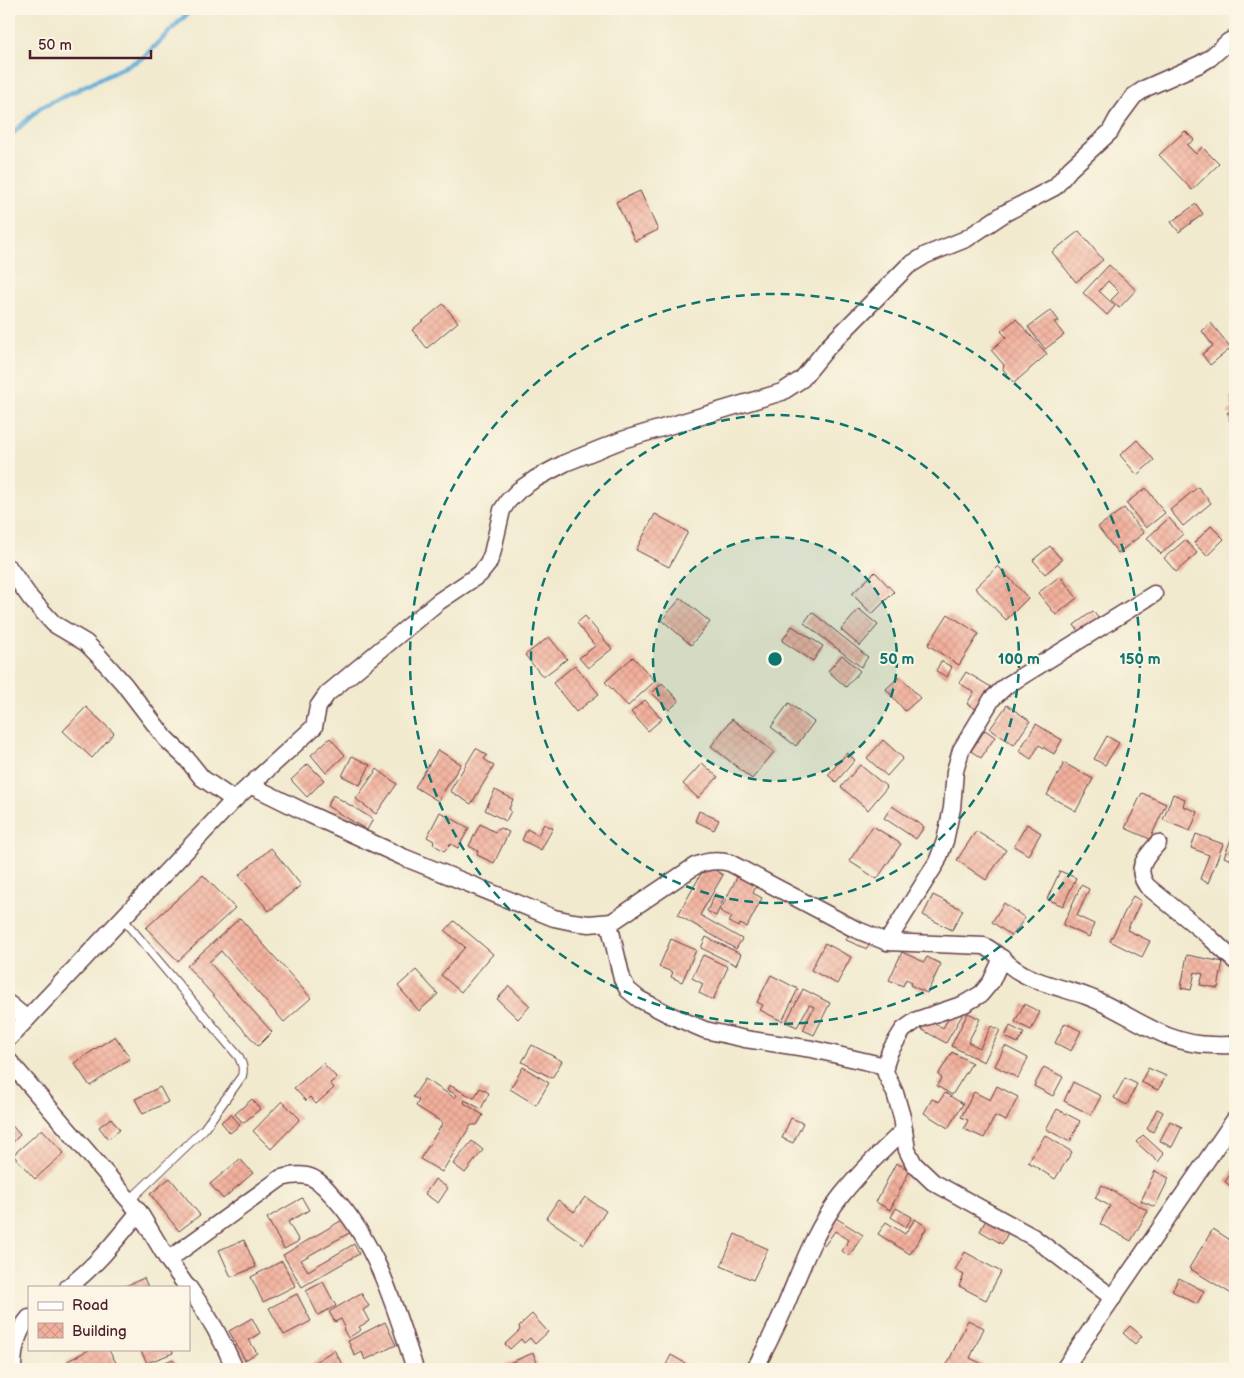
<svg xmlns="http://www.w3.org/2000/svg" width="1244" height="1378" font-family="'Balsamiq Sans',sans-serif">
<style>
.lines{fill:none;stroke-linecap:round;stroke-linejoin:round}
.stream{stroke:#5eabd7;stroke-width:5}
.building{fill:url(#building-cross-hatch)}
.service-casing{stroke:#633d44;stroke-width:10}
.minor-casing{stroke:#633d44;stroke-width:19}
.service{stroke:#fff;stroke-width:8}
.minor{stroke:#fff;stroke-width:16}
.ring{fill:none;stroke:#0f766e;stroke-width:2.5;stroke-dasharray:9 6}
.centre{fill:#0f766e;stroke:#fcf5e5;stroke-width:2.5}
.ring-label{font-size:15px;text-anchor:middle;font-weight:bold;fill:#0f766e;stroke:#fcf5e5;stroke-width:4;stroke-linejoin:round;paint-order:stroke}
</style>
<defs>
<pattern id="building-cross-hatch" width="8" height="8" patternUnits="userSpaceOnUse" patternTransform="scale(1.25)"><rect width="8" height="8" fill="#f2b09c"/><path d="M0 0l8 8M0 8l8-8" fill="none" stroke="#d19787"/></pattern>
</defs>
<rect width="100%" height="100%" fill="#fcf5e5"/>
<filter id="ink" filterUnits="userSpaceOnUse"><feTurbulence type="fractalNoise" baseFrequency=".02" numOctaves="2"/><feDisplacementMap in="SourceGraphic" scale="10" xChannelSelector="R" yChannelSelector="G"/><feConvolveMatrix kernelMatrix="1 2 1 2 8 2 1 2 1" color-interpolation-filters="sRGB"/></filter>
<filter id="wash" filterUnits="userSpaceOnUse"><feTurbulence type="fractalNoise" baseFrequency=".0096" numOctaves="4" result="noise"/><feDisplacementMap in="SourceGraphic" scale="20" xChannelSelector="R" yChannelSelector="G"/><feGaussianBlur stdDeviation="1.12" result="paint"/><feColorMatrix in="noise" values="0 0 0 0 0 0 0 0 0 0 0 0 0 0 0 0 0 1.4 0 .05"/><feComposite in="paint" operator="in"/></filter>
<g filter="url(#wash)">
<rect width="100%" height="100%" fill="#f1eacf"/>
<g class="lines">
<!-- stream -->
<path class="stream" d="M9,137l31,-29 103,-50 49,-49"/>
</g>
<g id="blocks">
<!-- building -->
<g class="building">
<path d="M1185,131l9,9 -7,5 9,9 6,-7 17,17 -27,26 -33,-35z"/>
<path d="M640,191l18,39 -23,11 -19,-39z"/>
<path d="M1196,204l7,10 -24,18 -8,-10z"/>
<path d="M1079,231l24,29 -27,22 -24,-30z"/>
<path d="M1109,265l27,25 -17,18 -8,-8 8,-8 -11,-11 -9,10 16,15 -8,9 -24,-22z"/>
<path d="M443,304l15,18 -31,26 -15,-18z"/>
<path d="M1051,310l8,11 -5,1 10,13 -19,14 -17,-22z"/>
<path d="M1016,319l31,35 -33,29 -11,-14 1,-4 -13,-15 15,-13 -5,-6z"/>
<path d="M1211,323l20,25 -21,17 -8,-11 11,-8 -11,-15z"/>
<path d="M1235,394v35l-6,-10 4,-3 -6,-3 8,-7 -6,-7z"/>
<path d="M1137,440l17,20 -17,15 -17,-20z"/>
<path d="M1198,487l13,16 -28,23 -13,-16z"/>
<path d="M1146,488l19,25 -19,15 -20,-25z"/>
<path d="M1124,508l20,25 -26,20 -20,-26z"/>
<path d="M655,514l33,18 -19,35 -33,-17z"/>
<path d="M1169,518l14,16 -22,20 -14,-16z"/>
<path d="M1211,526l13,13 -17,17 -13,-13z"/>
<path d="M1185,540l12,13 -21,19 -12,-14z"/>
<path d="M1050,546l12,14 -17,14 -12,-14z"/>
<path d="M998,566l30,32 -22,22 -31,-32z"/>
<path d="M875,572l19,20 -22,22 -20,-20z"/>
<path d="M1060,576l17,22 -21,17 -18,-22z"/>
<path d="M681,598l29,24 -19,23 -29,-25z"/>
<path d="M859,609l19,16 -18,21 -19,-16z"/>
<path d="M1093,611l8,11 -20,13 -7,-10z"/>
<path d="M812,612l56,45 -7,10 -57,-44z"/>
<path d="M948,614l31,20 -20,31 -31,-20z"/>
<path d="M585,616l27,33 -24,19 -9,-10 16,-12 -18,-23z"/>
<path d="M792,626l31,20 -10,15 -31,-20z"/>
<path d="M549,637l18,22 -24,18 -18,-22z"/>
<path d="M842,655l18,16 -14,16 -18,-16z"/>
<path d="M633,657l22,24 -27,25 -23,-24z"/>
<path d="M941,661l11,6 -5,10 -11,-6z"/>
<path d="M575,665l24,29 -23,18 -23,-29z"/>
<path d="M966,672l25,15 -13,23 -11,-6 7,-12 -15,-9z"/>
<path d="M900,676l20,22 -15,13 -19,-22z"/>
<path d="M662,683l17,18 -10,9 -17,-17z"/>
<path d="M645,700l17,19 -14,12 -17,-19z"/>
<path d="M789,703l25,19 -18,24 -25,-19z"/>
<path d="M1007,705l23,16 -16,24 -24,-16z"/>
<path d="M86,707l28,26 -22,25 -29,-27z"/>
<path d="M732,719l42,33 -22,27 -41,-33z"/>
<path d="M1036,724l26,16 -8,14 -15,-9 -8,14 -12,-8z"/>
<path d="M985,730l10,7 -14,21 -10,-7z"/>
<path d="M1107,736l12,7 -14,22 -11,-6z"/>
<path d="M330,738l15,17 -19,18 -15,-18z"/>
<path d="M883,740l20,18 -16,18 -20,-18z"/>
<path d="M476,748l11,7 -3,4 10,7 -23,38 -21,-13z"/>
<path d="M438,750l23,14 -23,37 -23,-14z"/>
<path d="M847,753l8,7 -19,22 -8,-7z"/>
<path d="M352,756l18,9 -10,20 -18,-9z"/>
<path d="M702,763l16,14 -20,21 -15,-14z"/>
<path d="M1064,763l29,16 -17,32 -29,-16z"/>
<path d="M308,764l16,16 -17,17 -16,-17z"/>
<path d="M860,765l27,22 -19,23 -27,-23z"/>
<path d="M377,769l20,15 -21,30 -20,-15z"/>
<path d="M495,790l18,9 -4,10 2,2 -5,10 -21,-11z"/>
<path d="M1142,793l24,11 -16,35 -25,-11z"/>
<path d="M1173,794l12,5 -2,7 15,6 -8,19 -27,-11z"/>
<path d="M333,795l40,24 -6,11 -40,-24z"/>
<path d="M892,806l32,21 -8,12 -32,-21z"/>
<path d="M699,811l20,9 -5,10 -19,-9z"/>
<path d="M440,812l29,16 -11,20 -7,-4 -7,7 -11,-7 1,-3 -7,-4z"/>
<path d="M480,824l15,8 5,-4 9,4 -15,31 -17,-8 1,-4 -9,-5z"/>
<path d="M544,824l9,4 -12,22 -19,-10 5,-11 11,6z"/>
<path d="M1027,824l14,9 -13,22 -14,-9z"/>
<path d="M873,826l28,18 -24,35 -28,-18z"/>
<path d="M1235,829v21l-4,10 -7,-3z"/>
<path d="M976,831l30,19 -20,30 -29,-20z"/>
<path d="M1196,834l27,10 -15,39 -8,-4 9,-24 -18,-7z"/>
<path d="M271,848l30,37 -32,26 -30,-36z"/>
<path d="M706,865l17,10 -23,40 42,24 -6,10 -58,-34z"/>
<path d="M1060,871l16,7 -13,28 -16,-7z"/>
<path d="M203,875l32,33 -57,53 -32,-33z"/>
<path d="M738,875l19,9 -4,9 9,5 -15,29 -7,-3 -1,3 -10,-5 3,-5 -12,-6z"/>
<path d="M1081,885l8,4 -12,27 17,8 -5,13 -26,-12z"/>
<path d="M715,894l9,4 -8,18 -9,-5z"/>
<path d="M933,895l30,15 -11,20 -29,-15z"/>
<path d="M1133,896l8,5 -14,29 23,11 -8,16 -32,-16z"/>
<path d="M1004,903l21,15 -13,18 -20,-14z"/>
<path d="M240,918l71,80 -27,24 -63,-71 -12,11 63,70 -14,14 -71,-80z"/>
<path d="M454,921l39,33 -32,38 -20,-17 24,-28 -20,-16z"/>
<path d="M850,931l21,9 -4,9 -21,-9z"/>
<path d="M706,937l35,17 -5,11 -35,-17z"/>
<path d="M671,939l25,11 -14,32 -11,-5 2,-5 -14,-5z"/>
<path d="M825,943l26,14 -14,27 -26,-14z"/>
<path d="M902,952l22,10 3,-5 14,7 -14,29 -17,-8 2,-3 -6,-3 -3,7 -14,-6z"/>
<path d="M703,955l25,12 -15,33 -14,-7 4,-9 -11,-6z"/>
<path d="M1187,955l36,7 -5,26 -18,-3 3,-11 -8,-2 -4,18 -10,-2z"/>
<path d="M416,970l22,24 -19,17 -21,-25z"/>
<path d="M771,975l27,14 -16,32 -22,-11 3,-5 -6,-3z"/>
<path d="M509,986l21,20 -12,13 -21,-20z"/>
<path d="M803,989l27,14 -16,32 -11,-5 11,-23 -5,-2 -12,22 -11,-5z"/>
<path d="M1024,1004l16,8 -9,18 -16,-8z"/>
<path d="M955,1007l9,5 -18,31 -25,-14 6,-11 16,10z"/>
<path d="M968,1013l12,6 -12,23 12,6 11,-22 9,4 -16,32 -33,-16z"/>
<path d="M1065,1023l16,8 -10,20 -16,-8z"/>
<path d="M1010,1026l14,7 -6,10 -13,-6z"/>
<path d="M115,1036l15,22 -40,28 -16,-23z"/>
<path d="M532,1045l30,16 -10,17 -30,-16z"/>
<path d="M1005,1046l23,12 -10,20 -23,-12z"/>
<path d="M952,1052l20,11 -20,32 -15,-9 5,-8 -4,-3z"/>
<path d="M323,1063l14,15 -7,5 4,5 -18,16 -6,-7 -4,4 -12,-13z"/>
<path d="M523,1067l26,16 -13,22 -26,-16z"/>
<path d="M1044,1067l19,10 -10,19 -19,-10z"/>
<path d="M1148,1068l18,8 -8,14 -17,-8z"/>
<path d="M1125,1078l12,6 -10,21 -13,-7z"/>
<path d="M425,1079l30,19 2,-3 -10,-5 2,-5 25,13 6,-10 9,5 -8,16 -16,-9 -1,3 19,12 -6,10h-6l-29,47 -22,-13 23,-36 -27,-17 3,-6 -6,-3z"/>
<path d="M1073,1082l28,14 -10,19 -27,-14z"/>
<path d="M997,1086l21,11 -12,24 -11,-5 -11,22 -20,-9 4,-9 -7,-3 13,-25 16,8z"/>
<path d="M160,1087l8,15 -25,12 -8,-15z"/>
<path d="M945,1093l18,11 -15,24 -24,-15 8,-14 7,3z"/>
<path d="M252,1099l8,10 -17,14 -8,-9z"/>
<path d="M282,1101l18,18 -29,30 -18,-18z"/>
<path d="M1057,1109l23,12 -10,21 -24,-13z"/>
<path d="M1157,1109l6,3 -10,20 -6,-3z"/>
<path d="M231,1114l9,11 -10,8 -9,-11z"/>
<path d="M111,1118l9,12 -12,9 -9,-12z"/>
<path d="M791,1118l12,5 -10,20 -11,-5z"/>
<path d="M1170,1121l12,6 -10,20 -12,-6z"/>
<path d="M9,1122l11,13 -11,11z"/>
<path d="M42,1129l22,24 -29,26 -22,-24z"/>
<path d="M1045,1135l27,17 -17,27 -27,-17z"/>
<path d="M1143,1135l21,19 -6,8 -22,-20z"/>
<path d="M472,1141l11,9 -18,23 -12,-9z"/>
<path d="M240,1159l13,14 -30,26 -13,-15z"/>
<path d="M896,1163l14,7 -20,40 -14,-8z"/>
<path d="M1235,1167v22l-10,-7z"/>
<path d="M1155,1171l14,7 -14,29 -14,-6z"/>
<path d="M170,1178l30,37 -21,16 -29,-37z"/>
<path d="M435,1179l13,9 -10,15 -13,-9z"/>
<path d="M1102,1185l46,26 -17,30 -31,-17 10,-18 -15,-8z"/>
<path d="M585,1197l21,14 -22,33 -38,-26 12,-18 16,12z"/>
<path d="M302,1198l7,12 -21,12 11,19 -15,8 -17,-31z"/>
<path d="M896,1208l16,9 -6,10 -15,-10z"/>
<path d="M831,1215l32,20 -14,21 -7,-5 7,-11 -14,-9 -10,14 -9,-6z"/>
<path d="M987,1218l22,13 -7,13 -22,-13z"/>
<path d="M344,1219l7,13 -50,28 7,11 46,-27 5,10 -57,33 -19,-32z"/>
<path d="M915,1219l12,8 -17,27 -32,-20 8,-12 19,12z"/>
<path d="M1213,1229l22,14v53l-46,-28z"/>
<path d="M735,1234l33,15 -15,31 -32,-14z"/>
<path d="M244,1240l12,27 -25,10 -12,-27z"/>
<path d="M965,1252l36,20 -15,28 -27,-14 5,-11 -9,-5z"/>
<path d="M282,1261l13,25 -32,16 -12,-25z"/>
<path d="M144,1278l4,9h-25z"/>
<path d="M1179,1278l25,13 -7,13 -25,-13z"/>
<path d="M323,1282l13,24 -18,9 -12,-24z"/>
<path d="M361,1293l8,13 -6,4 6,11 -10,6 2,3 -13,8 -5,-9 2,-2 -4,-8 -6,3 -6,-10z"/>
<path d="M297,1294l14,27 -27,14 -15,-27z"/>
<path d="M532,1314l16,18 -13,12 -5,-6 -6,5 -3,-4 -11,10 -5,-5 15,-14 -1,-4z"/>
<path d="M252,1318l8,15 -11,7 8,13 -12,7 -16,-29z"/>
<path d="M968,1320l16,8 -14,30 23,11h-48z"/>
<path d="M385,1322l11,23 -31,15 -3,-8 -7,4 -7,-15z"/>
<path d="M1130,1326l12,10 -7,8 -12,-11z"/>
<path d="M90,1349h18l12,20h-50l-4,-7z"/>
<path d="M140,1349h32l1,4 -26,10z"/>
<path d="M334,1350l10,17 -3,2h-13l-2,-3 -5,3h-12l-2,-2z"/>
<path d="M533,1353l7,16h-45z"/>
<path d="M671,1355l14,8 -3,6h-18z"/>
<path d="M173,1359l6,10h-29z"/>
</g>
</g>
</g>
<g filter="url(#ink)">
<use href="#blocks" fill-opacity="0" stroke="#633d44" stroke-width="1"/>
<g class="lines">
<!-- service casing -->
<g class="service-casing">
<path id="service" d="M123,919l116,138c3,7 5,11 3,19l-38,53 -75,72"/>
</g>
<!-- minor casing -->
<g class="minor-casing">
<g id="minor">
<path d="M9,568l22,31 23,25 32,19 12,12 26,29 42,55 20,19 16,20 32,22"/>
<path d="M250,785l61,30 92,42 151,61 19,4 16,2 23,-2 83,-56c11,-5 23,-6 35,-3l125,66 32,13 97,4c13,6 22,18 34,25 21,13 45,17 68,25 44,16 76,49 127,49 7,0 15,1 22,-1"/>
<path d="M1158,843c-12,14 -24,25 -11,43l59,48 29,27"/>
<path d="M609,923l13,56 6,11 11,9 31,16 35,15 40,9 67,10 73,17"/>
<path d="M887,942l50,-80 8,-21 7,-33 3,-37 6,-21 31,-51 14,-13 148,-92"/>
<path d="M1002,958l-11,24 -10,12 -17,10 -47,16 -14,10 -13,21 -5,15 1,8 9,19 7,24 5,33 7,14 19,18 100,55 80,61"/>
<path d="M9,1004l18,15"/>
<path d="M9,1038l225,-238 80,-73 4,-20 9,-13 111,-92 42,-28 8,-10 4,-10 10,-44 6,-9 11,-11 16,-11 30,-16 57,-23 160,-48 20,-13 26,-32 80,-81 18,-11 40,-16 39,-26 50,-26 15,-18 40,-37 7,-13 17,-23 12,-8 54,-24 10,-6 18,-16 7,-4"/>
<path d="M9,1061l130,151 29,48 19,27"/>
<path d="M168,1260l113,-82c9,-2 17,-4 26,-2 10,2 18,11 24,18 46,49 64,113 84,175"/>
<path d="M68,1287c28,-21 49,-48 71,-75"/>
<path d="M189,1288c18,25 34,53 46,81"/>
<path d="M13,1369c0,-17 4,-37 16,-51"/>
<path d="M755,1369c10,-20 21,-41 30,-62 16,-38 30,-78 56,-111 19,-24 41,-45 63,-66"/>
<path d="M1064,1369l171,-250"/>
</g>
</g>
<!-- service -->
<use href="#service" class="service"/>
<!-- minor -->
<use href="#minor" class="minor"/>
</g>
</g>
<!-- distance rings -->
<circle cx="775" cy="659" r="122" fill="#0f766e" fill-opacity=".12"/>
<g class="ring">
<circle cx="775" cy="659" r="122"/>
<circle cx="775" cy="659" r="244"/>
<circle cx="775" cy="659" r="365"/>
</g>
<circle cx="775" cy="659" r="8" class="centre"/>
<g class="ring-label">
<text x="897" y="664">50 m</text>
<text x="1019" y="664">100 m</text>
<text x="1140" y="664">150 m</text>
</g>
<!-- margin -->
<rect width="1244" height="1378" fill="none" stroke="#fcf5e5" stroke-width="30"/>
<!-- legend -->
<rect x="28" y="1286" width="162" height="65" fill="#fcf5e5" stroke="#b59f9b"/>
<rect x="38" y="1302" width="25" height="8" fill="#ffffff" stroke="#b59f9b"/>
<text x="72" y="1310" font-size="15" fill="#4a1f2b">Road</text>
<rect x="38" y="1323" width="25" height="15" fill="url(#building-cross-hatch)" stroke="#b59f9b"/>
<text x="72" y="1336" font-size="15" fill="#4a1f2b">Building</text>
<!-- scale -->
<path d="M30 50v8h121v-8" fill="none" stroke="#4a1f2b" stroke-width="2.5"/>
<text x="38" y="50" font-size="15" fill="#4a1f2b" stroke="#fcf5e5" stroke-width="4" paint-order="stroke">50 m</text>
</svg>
